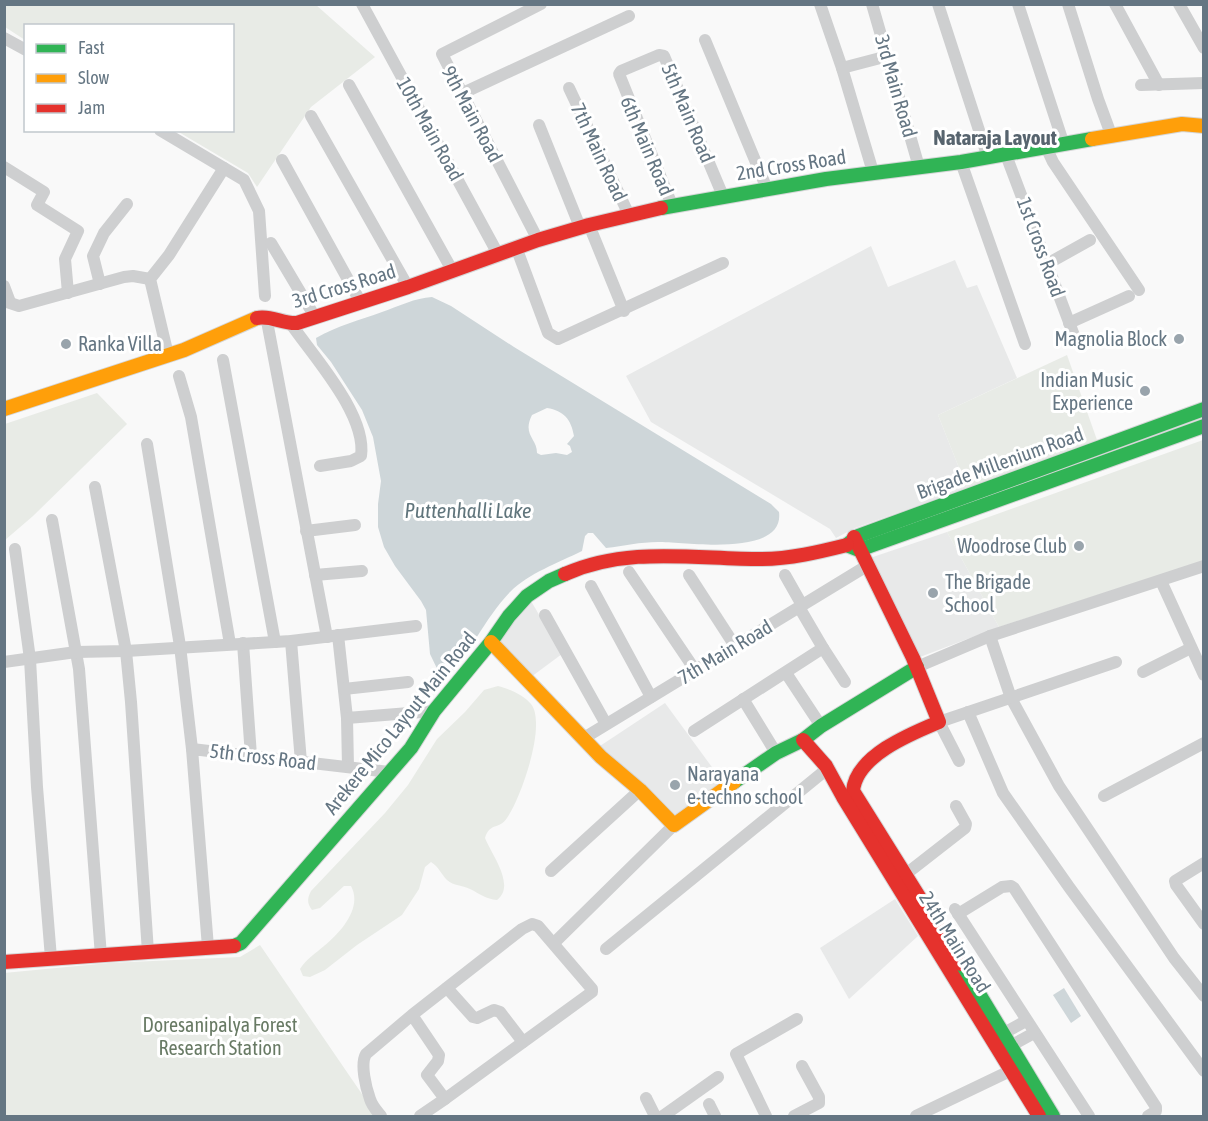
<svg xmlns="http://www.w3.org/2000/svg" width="1208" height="1121" font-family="'Asap Condensed',sans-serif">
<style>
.built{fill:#e8e9e9}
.green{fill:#e8ebe6}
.water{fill:#ced6d9;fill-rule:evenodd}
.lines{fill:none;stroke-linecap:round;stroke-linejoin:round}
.fast-casing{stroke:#d5d6d7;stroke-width:16}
.slow-casing{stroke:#d5d6d7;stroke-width:16}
.jam-casing{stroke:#d5d6d7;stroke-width:16}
.street{stroke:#cecfd0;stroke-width:12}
.fast{stroke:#30b455;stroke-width:14}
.slow{stroke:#ff9f0a;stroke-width:14}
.jam{stroke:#e5322d;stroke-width:14}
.poi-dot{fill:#99a4ac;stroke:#fff;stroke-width:2}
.labels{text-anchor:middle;stroke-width:6;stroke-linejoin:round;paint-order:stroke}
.street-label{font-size:20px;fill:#657683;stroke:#fff}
.poi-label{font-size:20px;fill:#657683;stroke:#fff;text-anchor:end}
.park-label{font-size:20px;fill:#687a64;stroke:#fff}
.neighbourhood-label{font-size:21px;font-weight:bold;fill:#57646e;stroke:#fff}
.water-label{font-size:21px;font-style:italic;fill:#60757c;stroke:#fff}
</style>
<rect width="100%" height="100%" fill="#f9f9f9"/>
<!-- built -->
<g class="built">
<path d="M871,246l17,41 67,-27 12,28 10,-3 40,93 -79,37 29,73 -112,40 -19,10 -6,-9 -179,-107 -25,-46z"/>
<path d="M947,532l52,95 -79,30 -53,-98z"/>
<path d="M531,601l31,53 -31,23 -35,-37z"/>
<path d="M665,703l60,82 -45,30 -9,-1 -71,-68z"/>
<path d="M895,899l23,37 -69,63 -29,-51z"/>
</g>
<!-- green -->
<g class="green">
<path d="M5,5h311l59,52 -64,50 -54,80 -9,-14 -71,-42 55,-1v-104h-206l-1,14 -20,-13z"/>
<path d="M1067,355l30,85 -130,48 -29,-73z"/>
<path d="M97,393l30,31 -94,92 -28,24v-116z"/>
<path d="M1203,440v121l-204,66 -52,-95z"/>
<path d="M498,686c11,3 26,9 33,18 16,20 -10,94 -24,114 -8,12 -17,4 -22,20 7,17 31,48 12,62 -11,-1 -17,-6 -27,-11 -8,-4 -16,-3 -23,-9 -6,-6 -8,-13 -16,-18l-6,5 -6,22 -17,26 -45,30 -32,25 -15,7 -7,-1 -3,-7c6,-10 16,-16 24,-23 16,-13 39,-38 27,-60h-7l-24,22 -8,2c-5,-7 -5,-11 -1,-19l74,-78 23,-28 29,-46 28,-27 19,-22z"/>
<path d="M260,945l117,171h-372l-1,-143 105,-10 131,-6z"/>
</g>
<!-- water -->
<g class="water">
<path d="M432,297l19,9 63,41 257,157 8,8c6,46 -94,30 -121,30 -18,0 -34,4 -52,6l-13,-15h-5l-3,3 -3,15c-24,12 -53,22 -72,41 -26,27 -40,63 -67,89l-13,-27 -4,-44 -5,-9 -26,-35 -11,-19 -6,-20v-23l3,-23 -8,-44 -11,-27 -31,-48 -14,-17 -1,-7c21,-12 44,-18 66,-26 17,-6 33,-14 50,-15zM547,408c17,3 24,11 27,28l-7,8 3,2 2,6 -5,3 -11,-2 -15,2 -4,-2c0,-15 -15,-18 -5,-38z"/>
<path d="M1064,988l17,28 -10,7 -18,-28z"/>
</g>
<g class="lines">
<!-- fast casing -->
<g class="fast-casing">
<g id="fast">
<path d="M661,208l165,-29 135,-17 131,-23"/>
<path d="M847,545l11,-9 346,-127"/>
<path d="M849,546l10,4 345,-124"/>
<path d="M734,782l42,-29 27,-13 18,-14 96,-59"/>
<path d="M234,946l7,-3 170,-195 23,-37 57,-69 18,-26 18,-20 22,-15 16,-7"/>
<path d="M961,964l92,152"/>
</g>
</g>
<!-- slow casing -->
<g class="slow-casing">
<g id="slow">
<path d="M1092,139l90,-15 22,2"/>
<path d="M4,409l180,-59 73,-32"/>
<path d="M491,642l110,115 39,33 34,35 60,-43"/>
</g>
</g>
<!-- jam casing -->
<g class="jam-casing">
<g id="jam">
<path d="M257,318c14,-3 26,6 40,5l111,-36 130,-47 51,-15 72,-17"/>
<path d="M854,537l59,121 26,64c-29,12 -83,34 -86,69l108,173"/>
<path d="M565,574c63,-28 129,-15 196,-15 29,0 58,-7 86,-14"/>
<path d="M803,740l23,26 17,31 196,319"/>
<path d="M4,962l230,-16"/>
</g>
</g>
<!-- street -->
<g class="street">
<path d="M362,4l136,250"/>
<path d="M820,4l22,64 31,104"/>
<path d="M872,4l47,163"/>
<path d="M938,4l50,154"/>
<path d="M1018,4l46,141"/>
<path d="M1068,4l30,95 14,38"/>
<path d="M1115,4l44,81"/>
<path d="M1179,4l25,44"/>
<path d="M4,38l22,12"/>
<path d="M705,40l62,149"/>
<path d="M842,68l46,-12"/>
<path d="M349,85l103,185"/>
<path d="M1141,85l63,-2"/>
<path d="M569,88l60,127"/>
<path d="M463,93l166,-77"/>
<path d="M311,116l97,171"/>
<path d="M539,125l41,102"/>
<path d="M160,130l84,50 15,31 6,85"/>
<path d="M1046,147l7,15 86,128"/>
<path d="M1006,155l69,183"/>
<path d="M282,160l79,143"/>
<path d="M961,162l64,182"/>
<path d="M4,167l40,25 -7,13 41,26 -13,28 3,34"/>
<path d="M672,205l-53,-131 2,-3 38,-16 5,1 59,140"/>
<path d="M589,225l35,86"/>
<path d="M538,240l-96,-186 99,-50"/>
<path d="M271,243l44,74"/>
<path d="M516,247l32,86 10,6 165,-76"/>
<path d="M1047,264l43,-24"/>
<path d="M100,284l-7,-28 11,-23 23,-29"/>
<path d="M4,286l6,16"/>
<path d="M4,301l15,5 105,-29 9,-1 17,3"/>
<path d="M266,316l61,321"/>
<path d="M1069,323l60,-27"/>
<path d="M291,324c23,33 76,91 70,132l-10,5 -31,5"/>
<path d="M168,355l-18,-76 19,-24 55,-87"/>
<path d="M223,360l52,282"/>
<path d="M179,376l12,41 39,227"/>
<path d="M147,444l33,202 12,103"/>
<path d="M95,487l31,164 5,51 17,250"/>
<path d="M52,520l27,149 22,287"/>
<path d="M306,531l49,-6"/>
<path d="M15,549l15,110 7,128 14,171"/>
<path d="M629,572l66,98"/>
<path d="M315,575l47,-4"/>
<path d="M689,575l46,71"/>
<path d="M785,575l17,30"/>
<path d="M1161,581l43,94"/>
<path d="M591,586l60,111"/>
<path d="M545,615l61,109"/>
<path d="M338,635l9,83 87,-7"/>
<path d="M990,636l21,62 48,88 115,172 30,38"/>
<path d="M291,641l10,121"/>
<path d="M243,643l8,113"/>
<path d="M823,648l22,34"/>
<path d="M4,662l72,-10 50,-1 165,-10 125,-15"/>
<path d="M917,667l73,-31 214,-70"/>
<path d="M1143,672l48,-24"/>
<path d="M786,673l35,53"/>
<path d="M344,689l64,-7"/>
<path d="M743,699l33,54"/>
<path d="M968,712l35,81 66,94 135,184"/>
<path d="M347,718l1,49"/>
<path d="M694,731l129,-83 -24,-41"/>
<path d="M584,738l281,-171"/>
<path d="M959,761l-20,-39 177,-60"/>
<path d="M1104,796l100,-53"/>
<path d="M1204,863l-29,18 1,4 28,39"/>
<path d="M551,871l89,-81"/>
<path d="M906,874l59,-46 1,-4 -10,-18"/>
<path d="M955,909l134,207"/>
<path d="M958,914l44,-27 9,-1 3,2 142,219v4l-8,5"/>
<path d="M554,943l120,-118"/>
<path d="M208,947l-16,-198 197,23"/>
<path d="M606,949l221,-180"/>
<path d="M447,988l26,29 4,1 17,-8 6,2 23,30"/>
<path d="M1004,1033l22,-12"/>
<path d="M1012,1045l22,-12"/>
<path d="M646,1098l9,18"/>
<path d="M709,1104l6,12"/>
<path d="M381,1116c-4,-5 -9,-10 -11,-17 -4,-11 -10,-35 -4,-45l46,-39 110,-86 10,-5 6,2 54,63v3l-147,107 -18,-24 11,-14 1,-6 -27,-40"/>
<path d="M420,1116l25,-17"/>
<path d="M663,1116l55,-39"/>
<path d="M766,1116l-30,-62 61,-35"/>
<path d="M794,1116l25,-13v-6l-17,-31"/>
<path d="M916,1116l96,-46"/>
</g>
<!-- fast -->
<use href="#fast" class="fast"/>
<!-- slow -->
<use href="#slow" class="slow"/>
<!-- jam -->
<use href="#jam" class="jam"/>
</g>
<!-- markers -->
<g class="poi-dot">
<circle cx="1179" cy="339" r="6"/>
<circle cx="66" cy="344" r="6"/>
<circle cx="1145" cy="391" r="6"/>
<circle cx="1079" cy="546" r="6"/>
<circle cx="933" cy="593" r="6"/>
<circle cx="675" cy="785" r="6"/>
</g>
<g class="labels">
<!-- street labels -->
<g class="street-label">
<text transform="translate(896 86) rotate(74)" y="7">3rd Main Road</text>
<text transform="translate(688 113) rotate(67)" y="7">5th Main Road</text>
<text transform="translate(472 114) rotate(62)" y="7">9th Main Road</text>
<text transform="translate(430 129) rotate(61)" y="7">10th Main Road</text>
<text transform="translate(647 146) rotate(67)" y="7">6th Main Road</text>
<text transform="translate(599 152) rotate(65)" y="7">7th Main Road</text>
<text transform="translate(791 165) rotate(-9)" y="7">2nd Cross Road</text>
<text transform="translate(1041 247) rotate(70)" y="7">1st Cross Road</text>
<text transform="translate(344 286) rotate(-17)" y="7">3rd Cross Road</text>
<text transform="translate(1000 463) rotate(-20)" y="7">Brigade Millenium Road</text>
<text transform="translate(725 652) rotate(-31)" y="7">7th Main Road</text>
<text transform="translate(400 723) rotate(-51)" y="7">Arekere Mico Layout Main Road</text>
<text transform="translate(263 757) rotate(7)" y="7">5th Cross Road</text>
<text transform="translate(955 942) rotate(58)" y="7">24th Main Road</text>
</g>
<!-- poi labels -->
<g class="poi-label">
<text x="1167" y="346">Magnolia Block</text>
<text x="78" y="351" text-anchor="start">Ranka Villa</text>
<text x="1133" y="387">Indian Music<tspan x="1133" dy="23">Experience</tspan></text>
<text x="1067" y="553">Woodrose Club</text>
<text x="945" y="589" text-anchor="start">The Brigade<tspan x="945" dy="23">School</tspan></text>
<text x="687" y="781" text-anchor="start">Narayana<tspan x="687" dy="23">e-techno school</tspan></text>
</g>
<!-- park labels -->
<g class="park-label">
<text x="220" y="1032">Doresanipalya Forest<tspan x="220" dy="23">Research Station</tspan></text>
</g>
<!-- neighbourhood labels -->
<g class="neighbourhood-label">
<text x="995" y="145">Nataraja Layout</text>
</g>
<!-- water labels -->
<g class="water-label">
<text x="468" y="518">Puttenhalli Lake</text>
</g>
</g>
<!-- border -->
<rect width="1208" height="1121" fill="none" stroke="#657683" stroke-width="12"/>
<!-- legend -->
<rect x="24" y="24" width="210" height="108" fill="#ffffff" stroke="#c1c8cd" stroke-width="1.5"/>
<rect x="36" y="44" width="30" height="9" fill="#30b455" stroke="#c1c8cd" stroke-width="1.5"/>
<text x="78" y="54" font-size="18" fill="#657683">Fast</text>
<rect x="36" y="74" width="30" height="9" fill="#ff9f0a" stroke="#c1c8cd" stroke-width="1.5"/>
<text x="78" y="84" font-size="18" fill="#657683">Slow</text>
<rect x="36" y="104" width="30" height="9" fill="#e5322d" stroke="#c1c8cd" stroke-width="1.5"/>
<text x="78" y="114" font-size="18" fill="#657683">Jam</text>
</svg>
